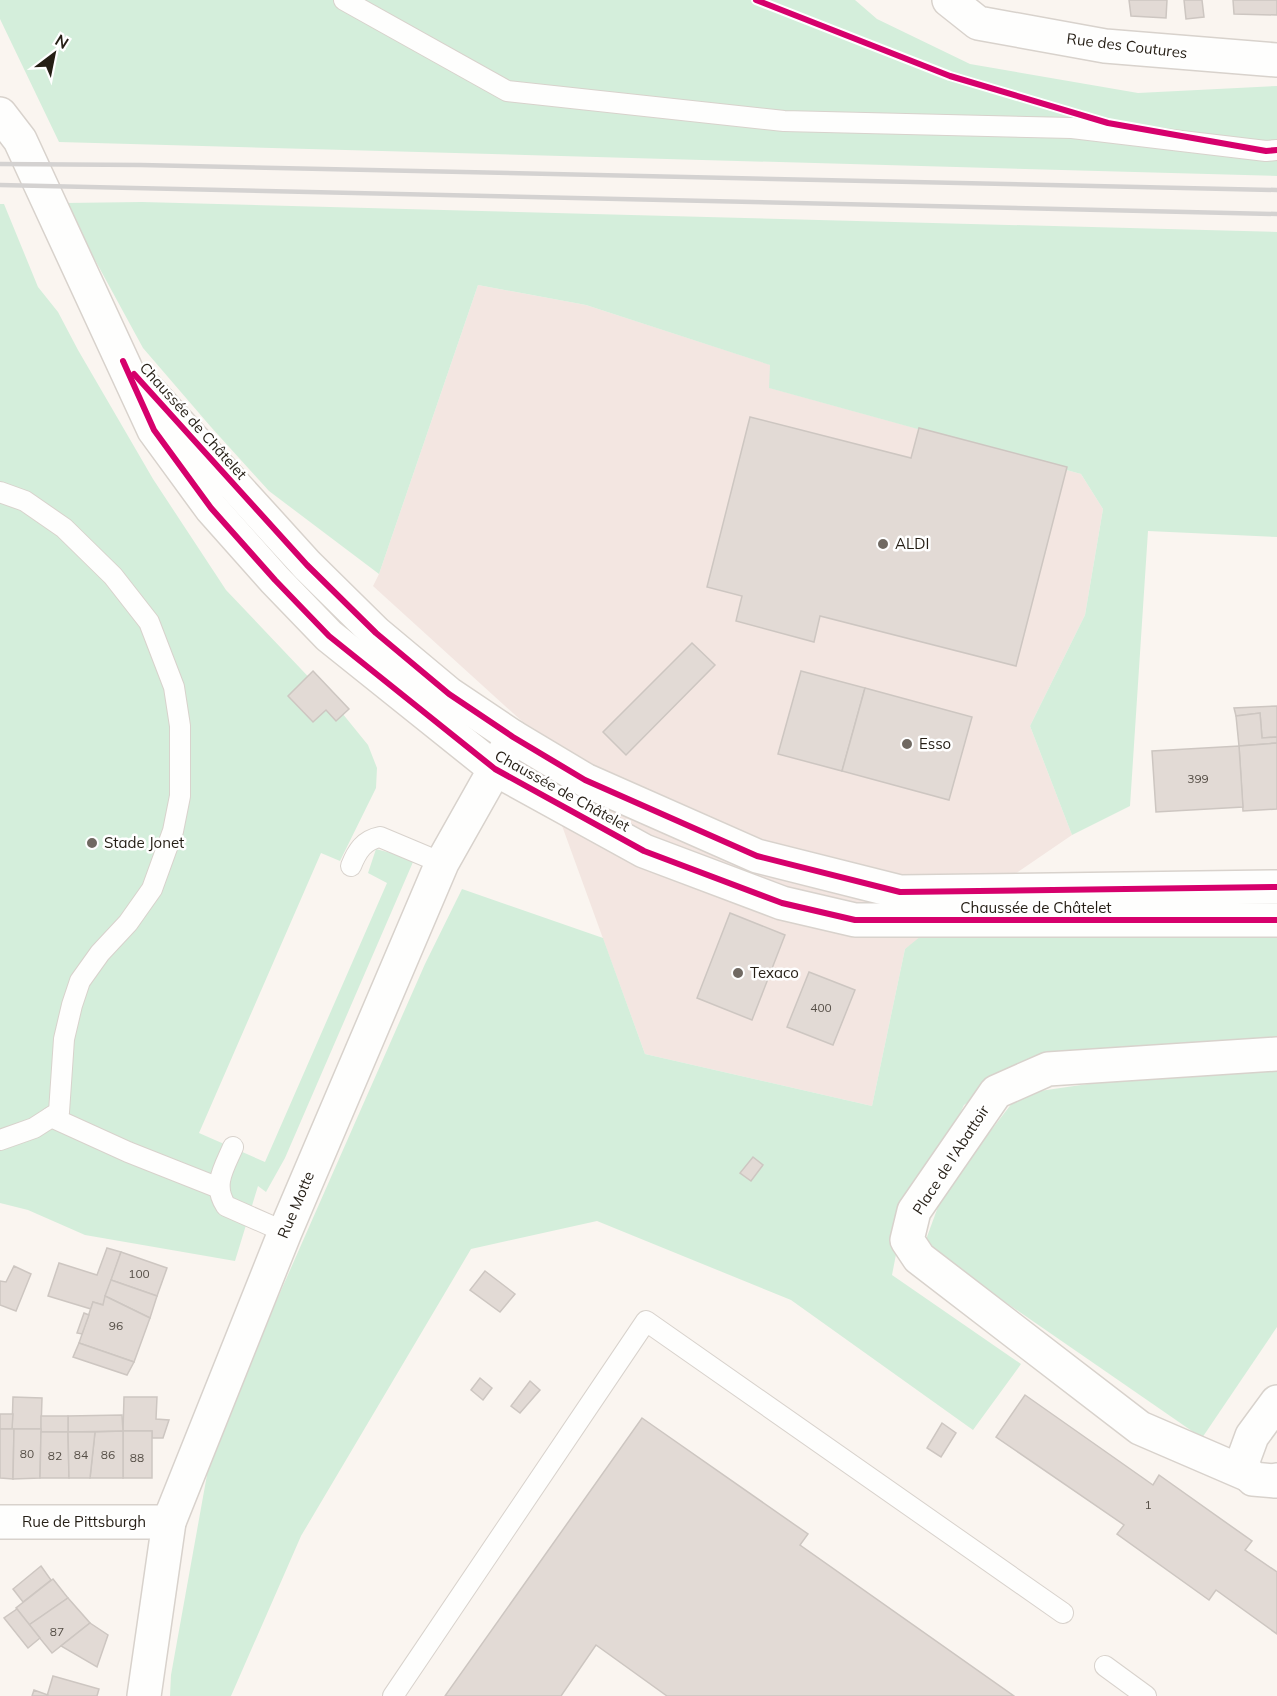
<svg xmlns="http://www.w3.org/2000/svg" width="1277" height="1696" font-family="Mulish,sans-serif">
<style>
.commercial{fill:#f3e6e1}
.green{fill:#d4eedb}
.building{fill:#e2dad5;stroke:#cdc6c1;stroke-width:1.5}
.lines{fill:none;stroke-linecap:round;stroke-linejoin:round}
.service-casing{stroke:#d8d2cc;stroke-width:22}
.minor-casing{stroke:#d8d2cc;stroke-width:36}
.primary-casing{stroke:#d8d2cc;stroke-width:36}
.service{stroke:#fefefd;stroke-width:20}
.minor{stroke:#fefefd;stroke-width:33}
.primary{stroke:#fefefd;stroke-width:33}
.rail{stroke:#d4d2d1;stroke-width:4.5}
.cycleway-casing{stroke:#fff;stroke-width:10}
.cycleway{stroke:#d6006c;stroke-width:6}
.poi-dot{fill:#706962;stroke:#fff;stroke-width:2}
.labels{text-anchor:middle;stroke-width:5;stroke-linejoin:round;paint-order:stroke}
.number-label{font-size:12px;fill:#554e46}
.street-label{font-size:15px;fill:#251e15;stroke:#fff}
.poi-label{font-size:15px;fill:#251e15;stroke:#fff;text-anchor:start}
</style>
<rect width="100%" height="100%" fill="#faf5f0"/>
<!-- commercial -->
<path class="commercial" d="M478,285l108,20 185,60 -1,23 311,86 22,35 -18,106 -55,111 42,109 -167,114 -33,157 -227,-52 -120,-330 -152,-138 6,-12z"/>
<!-- green -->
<g class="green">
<path d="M0,0h855l22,19 93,45 168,29 139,-7v90l-1218,-34 -59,-123z"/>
<path d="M142,202l1135,30v305l-129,-6 -18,275 -58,29 -42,-109 55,-111 18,-106 -22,-35 -312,-86 1,-23 -184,-60 -108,-20 -99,289 -110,-83 -58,-64 -68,-79 -79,-145z"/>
<path d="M0,204h4l34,83 20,25 20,38 75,129 73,111 112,118 30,37 9,23 -1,20 -36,73 -19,-8 -122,280 66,29 122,-279 -19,-10 8,-24 30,8 7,5 -128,296 -19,34 -8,-6 -23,75 -150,-26 -57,-25 -28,-7z"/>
<path d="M462,889l141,49 42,116 227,52 33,-157 37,-30 335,13v111l-245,16 -68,46 -65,134 -7,36 129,89 -48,66 -182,-130 -194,-79 -126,28 -170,287 -70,160h-61l1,-21 41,-228 213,-483z"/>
<path d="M1277,1070v257l-75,111 -207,-143 -71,-50 19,-52 76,-99 152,-22z"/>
</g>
<!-- building -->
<g class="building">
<path d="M1129,0h38l-1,18 -35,-2z"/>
<path d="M1184,0h18l2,17 -18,2z"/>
<path d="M1233,0h44v15l-43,-1z"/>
<path d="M750,417l161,41 8,-30 148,39 -51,199 -196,-50 -6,26 -78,-21 6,-25 -35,-9z"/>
<path d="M692,643l23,22 -89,90 -23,-23z"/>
<path d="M313,671l36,38 -13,12 -10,-11 -13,12 -25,-26z"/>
<path d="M801,671l64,17 -23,83 -64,-17z"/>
<path d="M865,688l107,29 -23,83 -107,-29z"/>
<path d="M1277,706v31l-15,1 -2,-25 -24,3 -2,-8z"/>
<path d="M1260,713l2,25 15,-1v6l-38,3 -3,-30z"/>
<path d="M1277,743v66l-34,2 -4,-65z"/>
<path d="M1239,746l4,61 -87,5 -4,-61z"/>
<path d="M730,913l55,22 -33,85 -55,-22z"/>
<path d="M809,972l46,18 -22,55 -46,-18z"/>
<path d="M753,1157l10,8 -12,16 -11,-8z"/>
<path d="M107,1248l14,4 -18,53 -10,-3 -2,7 -43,-13 11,-33 38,12z"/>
<path d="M121,1252l46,16 -10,28 -46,-16z"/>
<path d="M14,1266l17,8 -15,37 -16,-6v-24l6,1z"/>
<path d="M485,1271l30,23 -15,18 -30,-22z"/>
<path d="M111,1280l46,16 -7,22 -45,-22z"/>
<path d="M105,1296l45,22 -16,44 -55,-19 14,-41 10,3z"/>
<path d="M84,1313l5,2 -7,19 -5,-1z"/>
<path d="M79,1343l55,19 -7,13 -54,-18z"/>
<path d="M480,1378l12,10 -9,12 -12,-10z"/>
<path d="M530,1381l10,9 -20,23 -9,-7z"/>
<path d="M1025,1395l128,90 6,-10 93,66 -7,9 32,22v62l-61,-44 -7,10 -92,-66 7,-9 -128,-88z"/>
<path d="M13,1397l29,1 -1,31h-29z"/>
<path d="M124,1397h33l-1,22 13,1 -6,18h-11v-7h-29z"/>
<path d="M0,1414h13l-1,15h-12z"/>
<path d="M122,1415l1,16 -55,1v-16z"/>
<rect x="41" y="1416" width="27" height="16"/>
<path d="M642,1418l166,116 -8,11 214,151h-347l-71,-51 -35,51h-116z"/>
<path d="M942,1423l14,10 -15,24 -14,-9z"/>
<path d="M0,1429h14l-1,50 -13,-1z"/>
<path d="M14,1429h27l-1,49 -27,1z"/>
<rect x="123" y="1431" width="29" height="47"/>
<path d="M123,1431v47h-33l5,-46z"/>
<path d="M41,1432h27l1,46h-29z"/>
<path d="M68,1432h27l-5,46h-21z"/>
<path d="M41,1566l10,14 -28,22 -10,-13z"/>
<path d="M53,1579l15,19 -39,27 -13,-17z"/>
<path d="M68,1598l22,25 -38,30 -23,-28z"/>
<path d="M17,1609l23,29 -12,10 -24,-30z"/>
<path d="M90,1623l18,12 -11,32 -36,-21z"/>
<path d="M53,1676l46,13 -2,7h-50z"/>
<path d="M34,1690l14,5 -1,1h-15z"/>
</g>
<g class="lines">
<!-- service casing -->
<g class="service-casing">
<g id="service">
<path d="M344,0l163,91 277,30 288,7 194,23 11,-1"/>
<path d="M0,492l25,9 39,27 49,48 36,46 25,65 6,39v70l-7,35 -21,58 -24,34 -28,30 -20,28 -8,24 -8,34 -5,73 -25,16 -34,12"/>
<path d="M351,866c6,-15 13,-26 29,-29l62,26"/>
<path d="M51,1117l77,35 91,36"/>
<path d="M233,1147c-9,21 -21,38 -7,59l59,26"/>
<path d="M1105,1666l41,30"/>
<path d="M393,1696l253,-375 417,292"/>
</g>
</g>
<!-- minor casing -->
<g class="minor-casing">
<g id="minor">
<path d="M949,0l29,23 127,23 172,14"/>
<path d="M1277,1402l-25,34 -11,30 12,13 22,2 2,-1"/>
<path d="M1249,1475l-109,-47 -221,-170 -12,-18 7,-29 82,-119 52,-23 229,-15"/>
<path d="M0,1522h169"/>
<path d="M144,1696l25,-174 116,-290 157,-369 71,-126"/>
</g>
</g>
<!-- primary casing -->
<g class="primary-casing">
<g id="primary">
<path d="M0,114l20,26 134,290 57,78 64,72 54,56 166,133 149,82 138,52 73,17h422"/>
<path d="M147,389l160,176 69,68 73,61 64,43 72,43 172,76 143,36 377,-5"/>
</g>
</g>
<!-- service -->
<use href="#service" class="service"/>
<!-- minor -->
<use href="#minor" class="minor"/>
<!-- primary -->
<use href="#primary" class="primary"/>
<!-- rail -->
<g class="rail">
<path d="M0,164l141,1 1136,25"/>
<path d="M0,185l1277,29"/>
</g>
<!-- cycleway casing -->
<g class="cycleway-casing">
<g id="cycleway">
<path d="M756,0l194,76 158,47 158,28 11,-1"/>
<path d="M123,361l31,69 57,78 64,72 54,56 166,133 149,82 138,52 73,17h422"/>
<path d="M134,374l173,191 69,68 73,61 64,43 72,43 172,76 143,36 377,-5"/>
</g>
</g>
<!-- cycleway -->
<use href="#cycleway" class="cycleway"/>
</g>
<!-- markers -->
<g class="poi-dot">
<circle cx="883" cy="544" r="6"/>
<circle cx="907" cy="744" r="6"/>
<circle cx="92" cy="843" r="6"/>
<circle cx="738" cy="973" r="6"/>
</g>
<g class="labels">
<!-- number labels -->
<g class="number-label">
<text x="1198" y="783">399</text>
<text x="821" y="1012">400</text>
<text x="139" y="1278">100</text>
<text x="116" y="1330">96</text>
<text x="27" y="1458">80</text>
<text x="81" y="1459">84</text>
<text x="108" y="1459">86</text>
<text x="55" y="1460">82</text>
<text x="137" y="1462">88</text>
<text x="1148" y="1509">1</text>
<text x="57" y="1636">87</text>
</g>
<!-- street labels -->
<g class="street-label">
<text transform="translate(1127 46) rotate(7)" y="5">Rue des Coutures</text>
<text transform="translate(193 421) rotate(48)" y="5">Chaussée de Châtelet</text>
<text transform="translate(562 791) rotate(29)" y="5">Chaussée de Châtelet</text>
<text x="1036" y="913">Chaussée de Châtelet</text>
<text transform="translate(951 1160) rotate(-57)" y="5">Place de l'Abattoir</text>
<text transform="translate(296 1205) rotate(-67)" y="5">Rue Motte</text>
<text x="84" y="1527">Rue de Pittsburgh</text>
</g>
<!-- poi labels -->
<g class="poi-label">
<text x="895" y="549">ALDI</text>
<text x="919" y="749">Esso</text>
<text x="104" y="848">Stade Jonet</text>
<text x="750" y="978">Texaco</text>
</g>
</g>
<!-- north arrow -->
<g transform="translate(54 54) rotate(32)" stroke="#ffffff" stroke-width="4.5" paint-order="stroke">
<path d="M0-4.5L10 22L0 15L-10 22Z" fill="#251e15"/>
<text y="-9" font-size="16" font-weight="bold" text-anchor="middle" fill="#251e15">N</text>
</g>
</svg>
